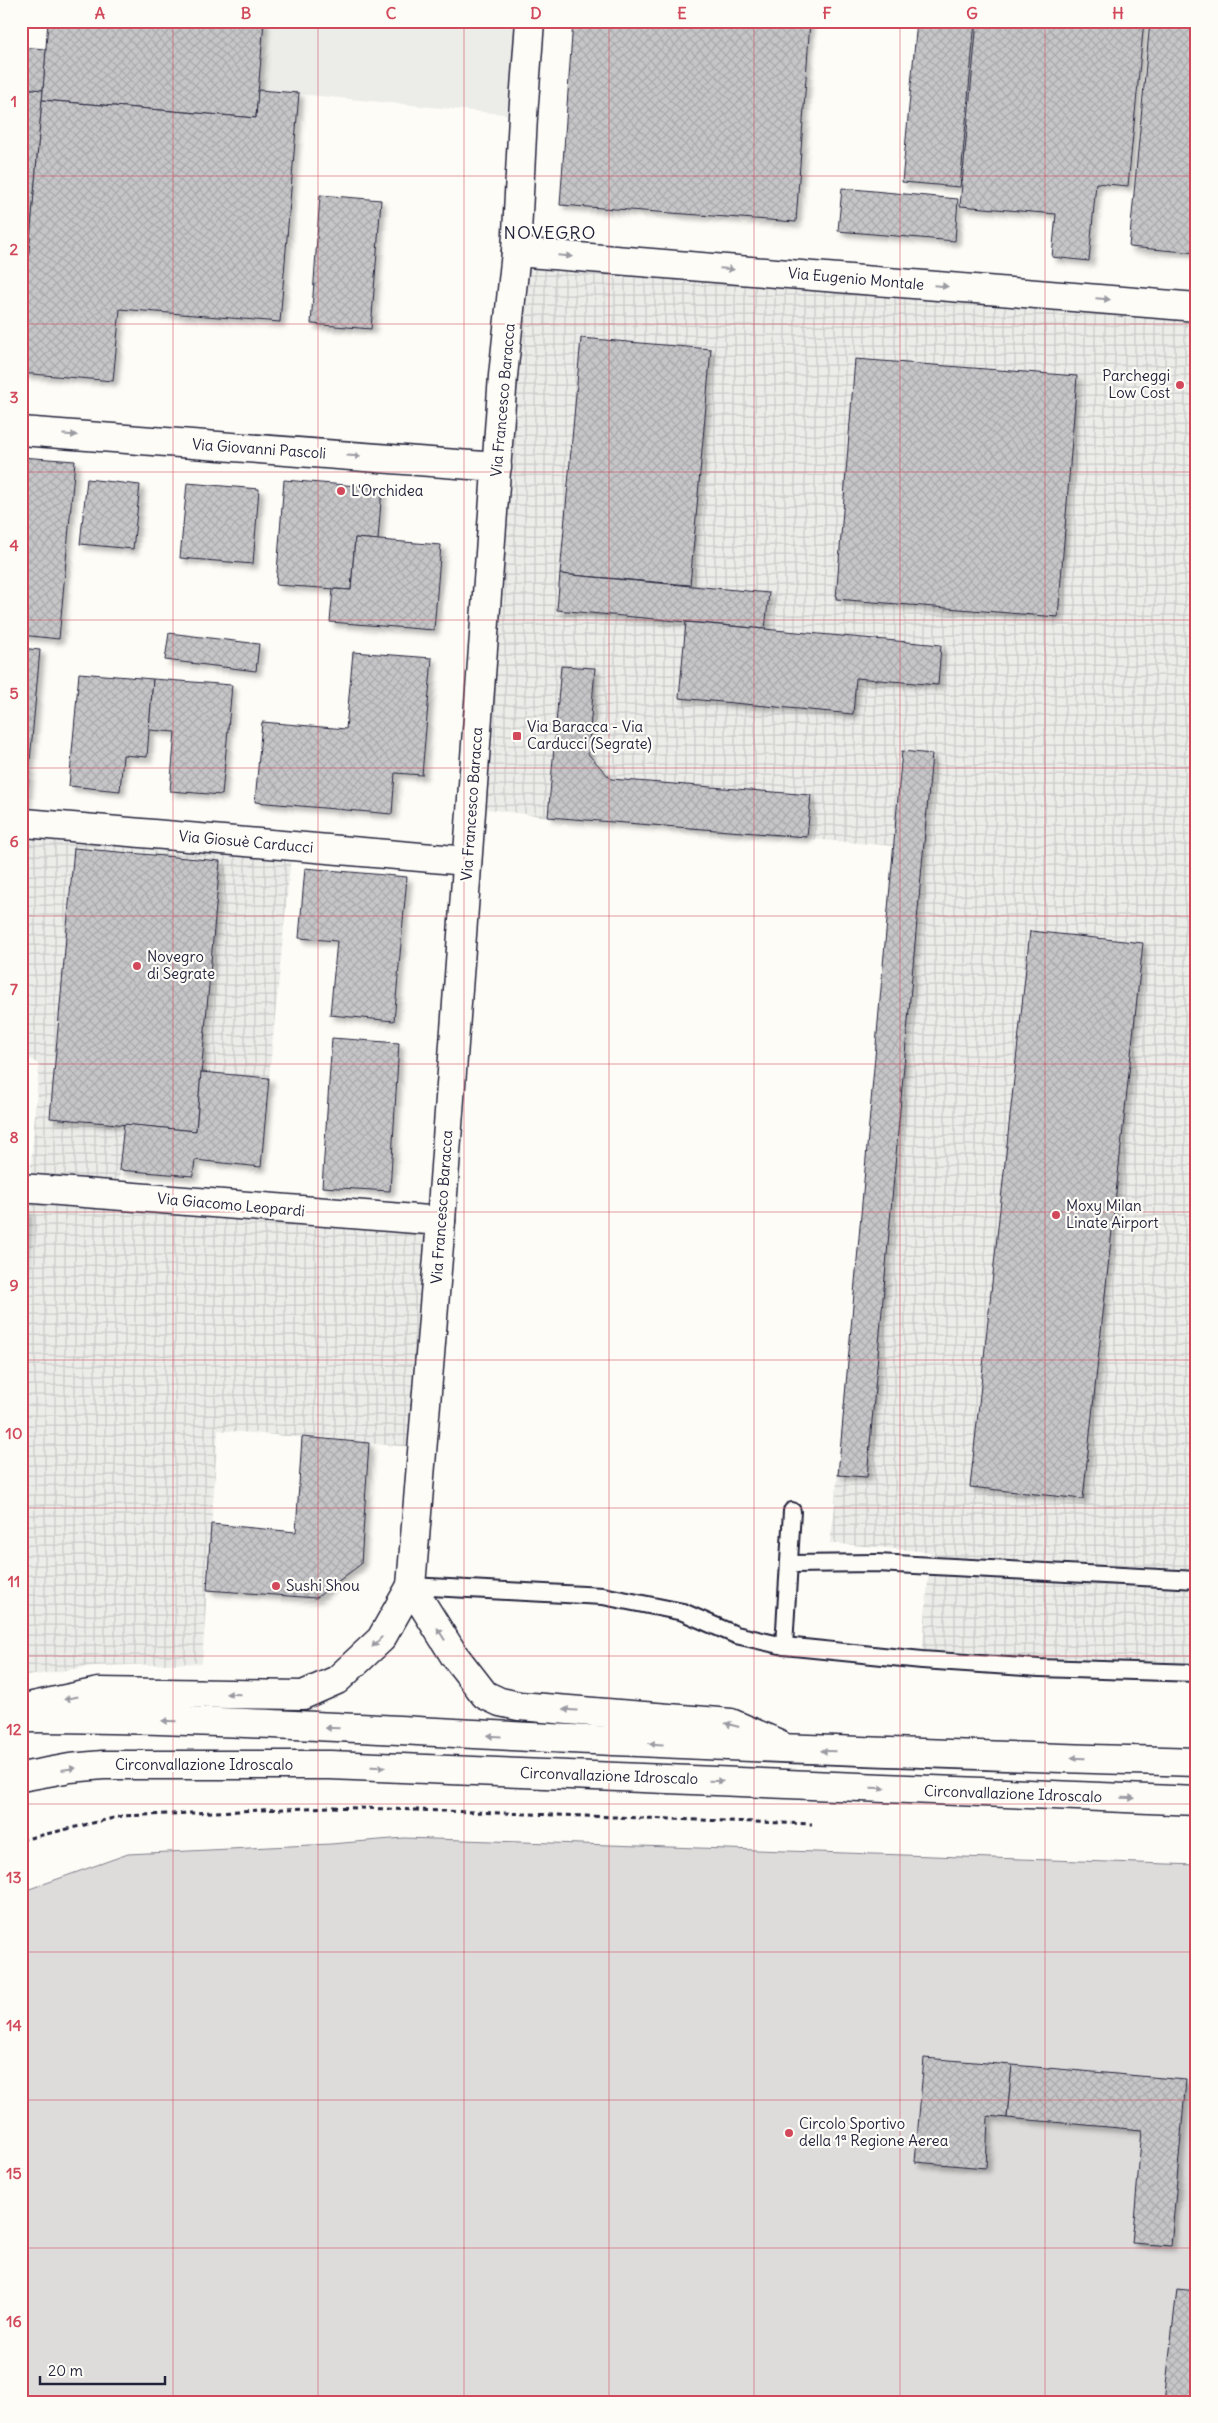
<svg xmlns="http://www.w3.org/2000/svg" width="1218" height="2423" font-family="Delius,sans-serif">
<style>
.built{fill:#ecece9}
.industrial{fill:url(#industrial-grid)}
.green{fill:#dddcdb;stroke:#807f8b}
.building{fill:url(#building-cross-hatch);stroke:#22223b;filter:url(#shadow)}
.lines{fill:none;stroke-linecap:round;stroke-linejoin:round}
.service-casing{stroke:#22223b;stroke-width:20}
.minor-casing{stroke:#22223b;stroke-width:31}
.primary-casing{stroke:#22223b;stroke-width:31}
.path{stroke:#22223b;stroke-width:3;stroke-dasharray:5 4;stroke-linecap:butt}
.service{stroke:#fdfcf7;stroke-width:16}
.minor{stroke:#fdfcf7;stroke-width:28}
.primary{stroke:#fdfcf7;stroke-width:28}
.oneway{fill:#9a9aa2}
.grid{fill:none;stroke:#d1495b;stroke-width:1;stroke-opacity:0.55}
.poi-dot{fill:#d1495b;stroke:#fdfcf7;stroke-width:2}
.labels{text-anchor:middle;stroke-width:4.5;stroke-linejoin:round;paint-order:stroke}
.street-label{font-size:15px;fill:#22223b;stroke:#fdfcf7}
.poi-label{font-size:15px;fill:#22223b;stroke:#fdfcf7;text-anchor:start}
.quarter-label{font-size:18px;letter-spacing:1px;fill:#22223b;stroke:#fdfcf7}
.neatline{fill:none;stroke:#d1495b;stroke-width:2}
.grid-label{font-size:16px;text-anchor:middle;font-weight:bold;fill:#d1495b}
</style>
<defs>
<pattern id="industrial-grid" width="8" height="8" patternUnits="userSpaceOnUse" patternTransform="scale(1.25)"><rect width="8" height="8" fill="#ecece9"/><path d="M0 4h8M4 0v8" fill="none" stroke="#cacac9"/></pattern>
<pattern id="building-cross-hatch" width="8" height="8" patternUnits="userSpaceOnUse" patternTransform="scale(1.25)"><rect width="8" height="8" fill="#c6c6c8"/><path d="M0 0l8 8M0 8l8-8" fill="none" stroke="#aaaaad"/></pattern>
<filter id="shadow"><feDropShadow dx="4.5" dy="4.5" stdDeviation="2.5" flood-color="#0004"/></filter>
</defs>
<rect width="100%" height="100%" fill="#fdfcf7"/>
<filter id="ink" filterUnits="userSpaceOnUse"><feTurbulence type="fractalNoise" baseFrequency=".02" numOctaves="2"/><feDisplacementMap in="SourceGraphic" scale="10" xChannelSelector="R" yChannelSelector="G"/><feConvolveMatrix kernelMatrix="1 2 1 2 8 2 1 2 1" color-interpolation-filters="sRGB"/></filter>
<g filter="url(#ink)">
<!-- built -->
<path class="built" d="M48,21h482l-7,95 -265,-26z"/>
<!-- industrial -->
<g class="industrial">
<path d="M516,252l681,55v1366l-275,-13 8,-108 -100,-9 4,-29 60,-668 -346,-29 -77,-10z"/>
<path d="M21,648l19,2 -15,170 267,26 -23,232 -68,-6 -5,59 -72,-7 -6,72 323,25 -19,227 -204,-18 -16,233 -109,3 -72,11v-489l8,1 10,-124 -18,-13z"/>
</g>
<!-- green -->
<path class="green" d="M404,1838l793,27v537h-1176v-510l107,-38 203,-10z"/>
<!-- building -->
<g class="building">
<path d="M48,21h216l-8,97 -214,-18z"/>
<path d="M573,21h237l-14,201 -236,-17z"/>
<path d="M917,21h58l-15,166 -58,-5z"/>
<path d="M977,21h167l-16,165 -32,-3 -7,78 -37,-4 4,-43 -96,-8z"/>
<path d="M1150,21h47v232l-68,-6z"/>
<path d="M21,47l25,2 -3,41 -22,-2z"/>
<path d="M21,88l22,2 -13,152 -9,-1z"/>
<path d="M258,90l41,3 -19,229 -160,-13 -7,72 -92,-8v-28l21,-245 214,18z"/>
<path d="M842,188l116,11 -3,42 -117,-10z"/>
<path d="M320,195l61,5 -10,129 -60,-5z"/>
<path d="M21,308h4l-4,37z"/>
<path d="M581,338l130,11 -21,236 -130,-11z"/>
<path d="M855,359l222,17 -19,241 -222,-18z"/>
<path d="M21,457l54,4 -16,178 -38,-4z"/>
<path d="M87,479l53,6 -7,64 -53,-5z"/>
<path d="M284,480l98,8 -4,52 -23,-2 -4,52 -75,-5z"/>
<path d="M187,483l72,6 -6,75 -73,-6z"/>
<path d="M355,538l86,7 -7,85 -104,-8 3,-33 18,1z"/>
<path d="M560,574l209,19 -4,36 -208,-19z"/>
<path d="M686,622l255,23 -3,40 -82,-7 -3,36 -174,-16z"/>
<path d="M169,633l90,11 -3,27 -91,-11z"/>
<path d="M21,648l19,2 -19,211z"/>
<path d="M353,652l79,6 -10,117 -27,-2 -3,41 -137,-12 7,-80 84,7z"/>
<path d="M561,666l34,2 -7,86 23,25 200,16 -4,42 -259,-20z"/>
<path d="M79,673l74,6 -6,78 -24,-2 -3,36 -51,-5z"/>
<path d="M153,679l79,6 -10,110 -52,-4 5,-59 -26,-2z"/>
<path d="M902,751l30,3 -65,723 -29,-2z"/>
<path d="M74,848l146,13 -24,270 -146,-13z"/>
<path d="M305,868l102,9 -13,144 -64,-6 7,-74 -38,-3z"/>
<path d="M1030,931l113,12 -60,556 -113,-12z"/>
<path d="M332,1038l67,5 -9,148 -68,-4z"/>
<path d="M201,1072l68,6 -8,89 -66,-7 -2,16 -74,-6 5,-46 72,7z"/>
<path d="M21,1210h7l-7,91z"/>
<path d="M302,1437l67,6 -8,121 -45,34 -109,-8 4,-66 85,8z"/>
<path d="M924,2058l88,7 -5,53 -19,-2 -2,52 -71,-6z"/>
<path d="M1012,2065l174,15 -15,166 -39,-3 10,-113 -135,-12z"/>
<path d="M1177,2289l20,2v111h-33z"/>
</g>
<g class="lines">
<!-- service casing -->
<g class="service-casing">
<g id="service">
<path d="M789,1564l88,-1 320,17"/>
<path d="M411,1586l192,10 80,16 53,23 48,11 138,14 117,8 158,5"/>
<path d="M784,1646l8,-135"/>
</g>
</g>
<!-- minor casing -->
<g class="minor-casing">
<g id="minor">
<path d="M516,252l681,55"/>
<path d="M21,431l476,36"/>
<path d="M25,823l442,38"/>
<path d="M21,1188l420,33"/>
<path d="M411,1586l30,-365 62,-845 13,-124 7,-136 7,-95"/>
</g>
</g>
<!-- primary casing -->
<g class="primary-casing">
<g id="primary">
<path d="M33,1706l66,-14 204,3 34,-15 44,-41 30,-53 43,69 31,40 15,7 19,4 212,17 46,20"/>
<path d="M21,1718c191,0 382,13 573,22 201,10 402,16 603,22"/>
<path d="M21,1777l49,-9 33,-3h227l867,36"/>
</g>
</g>
<!-- path -->
<path class="path" d="M21,1840l101,-24 209,-9 481,17"/>
<!-- service -->
<use href="#service" class="service"/>
<!-- minor -->
<use href="#minor" class="minor"/>
<!-- primary -->
<use href="#primary" class="primary"/>
</g>
<!-- one-way arrows -->
<defs><path id="oneway-solid" d="M-6-.8H1V-3.2L6.5 0L1 3.2V.8H-6Z" transform="scale(1.25)"/></defs>
<g class="oneway">
<use href="#oneway-solid" transform="translate(565 256) rotate(5)"/>
<use href="#oneway-solid" transform="translate(727 269) rotate(5)"/>
<use href="#oneway-solid" transform="translate(941 286) rotate(5)"/>
<use href="#oneway-solid" transform="translate(1103 299) rotate(5)"/>
<use href="#oneway-solid" transform="translate(70 435) rotate(4)"/>
<use href="#oneway-solid" transform="translate(354 456) rotate(4)"/>
<use href="#oneway-solid" transform="translate(441 1634) rotate(-122)"/>
<use href="#oneway-solid" transform="translate(377 1642) rotate(134)"/>
<use href="#oneway-solid" transform="translate(233 1694) rotate(-179)"/>
<use href="#oneway-solid" transform="translate(71 1698) rotate(168)"/>
<use href="#oneway-solid" transform="translate(570 1710) rotate(-176)"/>
<use href="#oneway-solid" transform="translate(169 1721) rotate(-178)"/>
<use href="#oneway-solid" transform="translate(732 1725) rotate(-165)"/>
<use href="#oneway-solid" transform="translate(332 1728) rotate(-178)"/>
<use href="#oneway-solid" transform="translate(494 1736) rotate(-177)"/>
<use href="#oneway-solid" transform="translate(656 1744) rotate(-177)"/>
<use href="#oneway-solid" transform="translate(828 1751) rotate(-178)"/>
<use href="#oneway-solid" transform="translate(1078 1758) rotate(-178)"/>
<use href="#oneway-solid" transform="translate(378 1767) rotate(2)"/>
<use href="#oneway-solid" transform="translate(69 1769) rotate(-7)"/>
<use href="#oneway-solid" transform="translate(716 1781) rotate(2)"/>
<use href="#oneway-solid" transform="translate(878 1788) rotate(2)"/>
<use href="#oneway-solid" transform="translate(1128 1798) rotate(2)"/>
</g>
</g>
<!-- grid -->
<path class="grid" d="M173,21v2381M318,21v2381M464,21v2381M609,21v2381M754,21v2381M900,21v2381M1045,21v2381M21,176h1176M21,324h1176M21,472h1176M21,620h1176M21,768h1176M21,916h1176M21,1064h1176M21,1212h1176M21,1360h1176M21,1508h1176M21,1656h1176M21,1804h1176M21,1952h1176M21,2100h1176M21,2248h1176"/>
<!-- markers -->
<g class="poi-dot">
<circle cx="1180" cy="385" r="5"/>
<circle cx="341" cy="491" r="5"/>
<rect x="512" y="731" width="10" height="10" rx="2.5"/>
<circle cx="137" cy="966" r="5"/>
<circle cx="1056" cy="1215" r="5"/>
<circle cx="276" cy="1586" r="5"/>
<circle cx="789" cy="2133" r="5"/>
</g>
<g class="labels">
<!-- street labels -->
<g class="street-label">
<text transform="translate(856 279) rotate(5)" y="5">Via Eugenio Montale</text>
<text transform="translate(503 400) rotate(-85)" y="5">Via Francesco Baracca</text>
<text transform="translate(259 449) rotate(4)" y="5">Via Giovanni Pascoli</text>
<text transform="translate(472 804) rotate(-86)" y="5">Via Francesco Baracca</text>
<text transform="translate(246 842) rotate(5)" y="5">Via Giosuè Carducci</text>
<text transform="translate(231 1205) rotate(5)" y="5">Via Giacomo Leopardi</text>
<text transform="translate(442 1207) rotate(-86)" y="5">Via Francesco Baracca</text>
<text x="204" y="1770">Circonvallazione Idroscalo</text>
<text transform="translate(609 1776) rotate(2)" y="5">Circonvallazione Idroscalo</text>
<text transform="translate(1013 1794) rotate(2)" y="5">Circonvallazione Idroscalo</text>
</g>
<!-- poi labels -->
<g class="poi-label">
<text x="1170" y="381" text-anchor="end">Parcheggi<tspan x="1170" dy="17">Low Cost</tspan></text>
<text x="351" y="496">L'Orchidea</text>
<text x="527" y="732">Via Baracca - Via<tspan x="527" dy="17">Carducci (Segrate)</tspan></text>
<text x="147" y="962">Novegro<tspan x="147" dy="17">di Segrate</tspan></text>
<text x="1066" y="1211">Moxy Milan<tspan x="1066" dy="17">Linate Airport</tspan></text>
<text x="286" y="1591">Sushi Shou</text>
<text x="799" y="2129">Circolo Sportivo<tspan x="799" dy="17">della 1ª Regione Aerea</tspan></text>
</g>
<!-- quarter labels -->
<g class="quarter-label">
<text x="550" y="239">NOVEGRO</text>
</g>
</g>
<!-- margin -->
<rect width="1218" height="2423" fill="none" stroke="#fdfcf7" stroke-width="55"/>
<!-- scale -->
<path d="M40 2376v8h125v-8" fill="none" stroke="#22223b" stroke-width="2.5"/>
<text x="48" y="2376" font-size="15" fill="#22223b" stroke="#fdfcf7" stroke-width="4" paint-order="stroke">20 m</text>
<rect x="28" y="28" width="1162" height="2368" class="neatline"/>
<g class="grid-label">
<text x="100" y="19">A</text>
<text x="246" y="19">B</text>
<text x="391" y="19">C</text>
<text x="536" y="19">D</text>
<text x="682" y="19">E</text>
<text x="827" y="19">F</text>
<text x="972" y="19">G</text>
<text x="1118" y="19">H</text>
<text x="14" y="107">1</text>
<text x="14" y="255">2</text>
<text x="14" y="403">3</text>
<text x="14" y="551">4</text>
<text x="14" y="699">5</text>
<text x="14" y="847">6</text>
<text x="14" y="995">7</text>
<text x="14" y="1143">8</text>
<text x="14" y="1291">9</text>
<text x="14" y="1439">10</text>
<text x="14" y="1587">11</text>
<text x="14" y="1735">12</text>
<text x="14" y="1883">13</text>
<text x="14" y="2031">14</text>
<text x="14" y="2179">15</text>
<text x="14" y="2327">16</text>
</g>
</svg>
